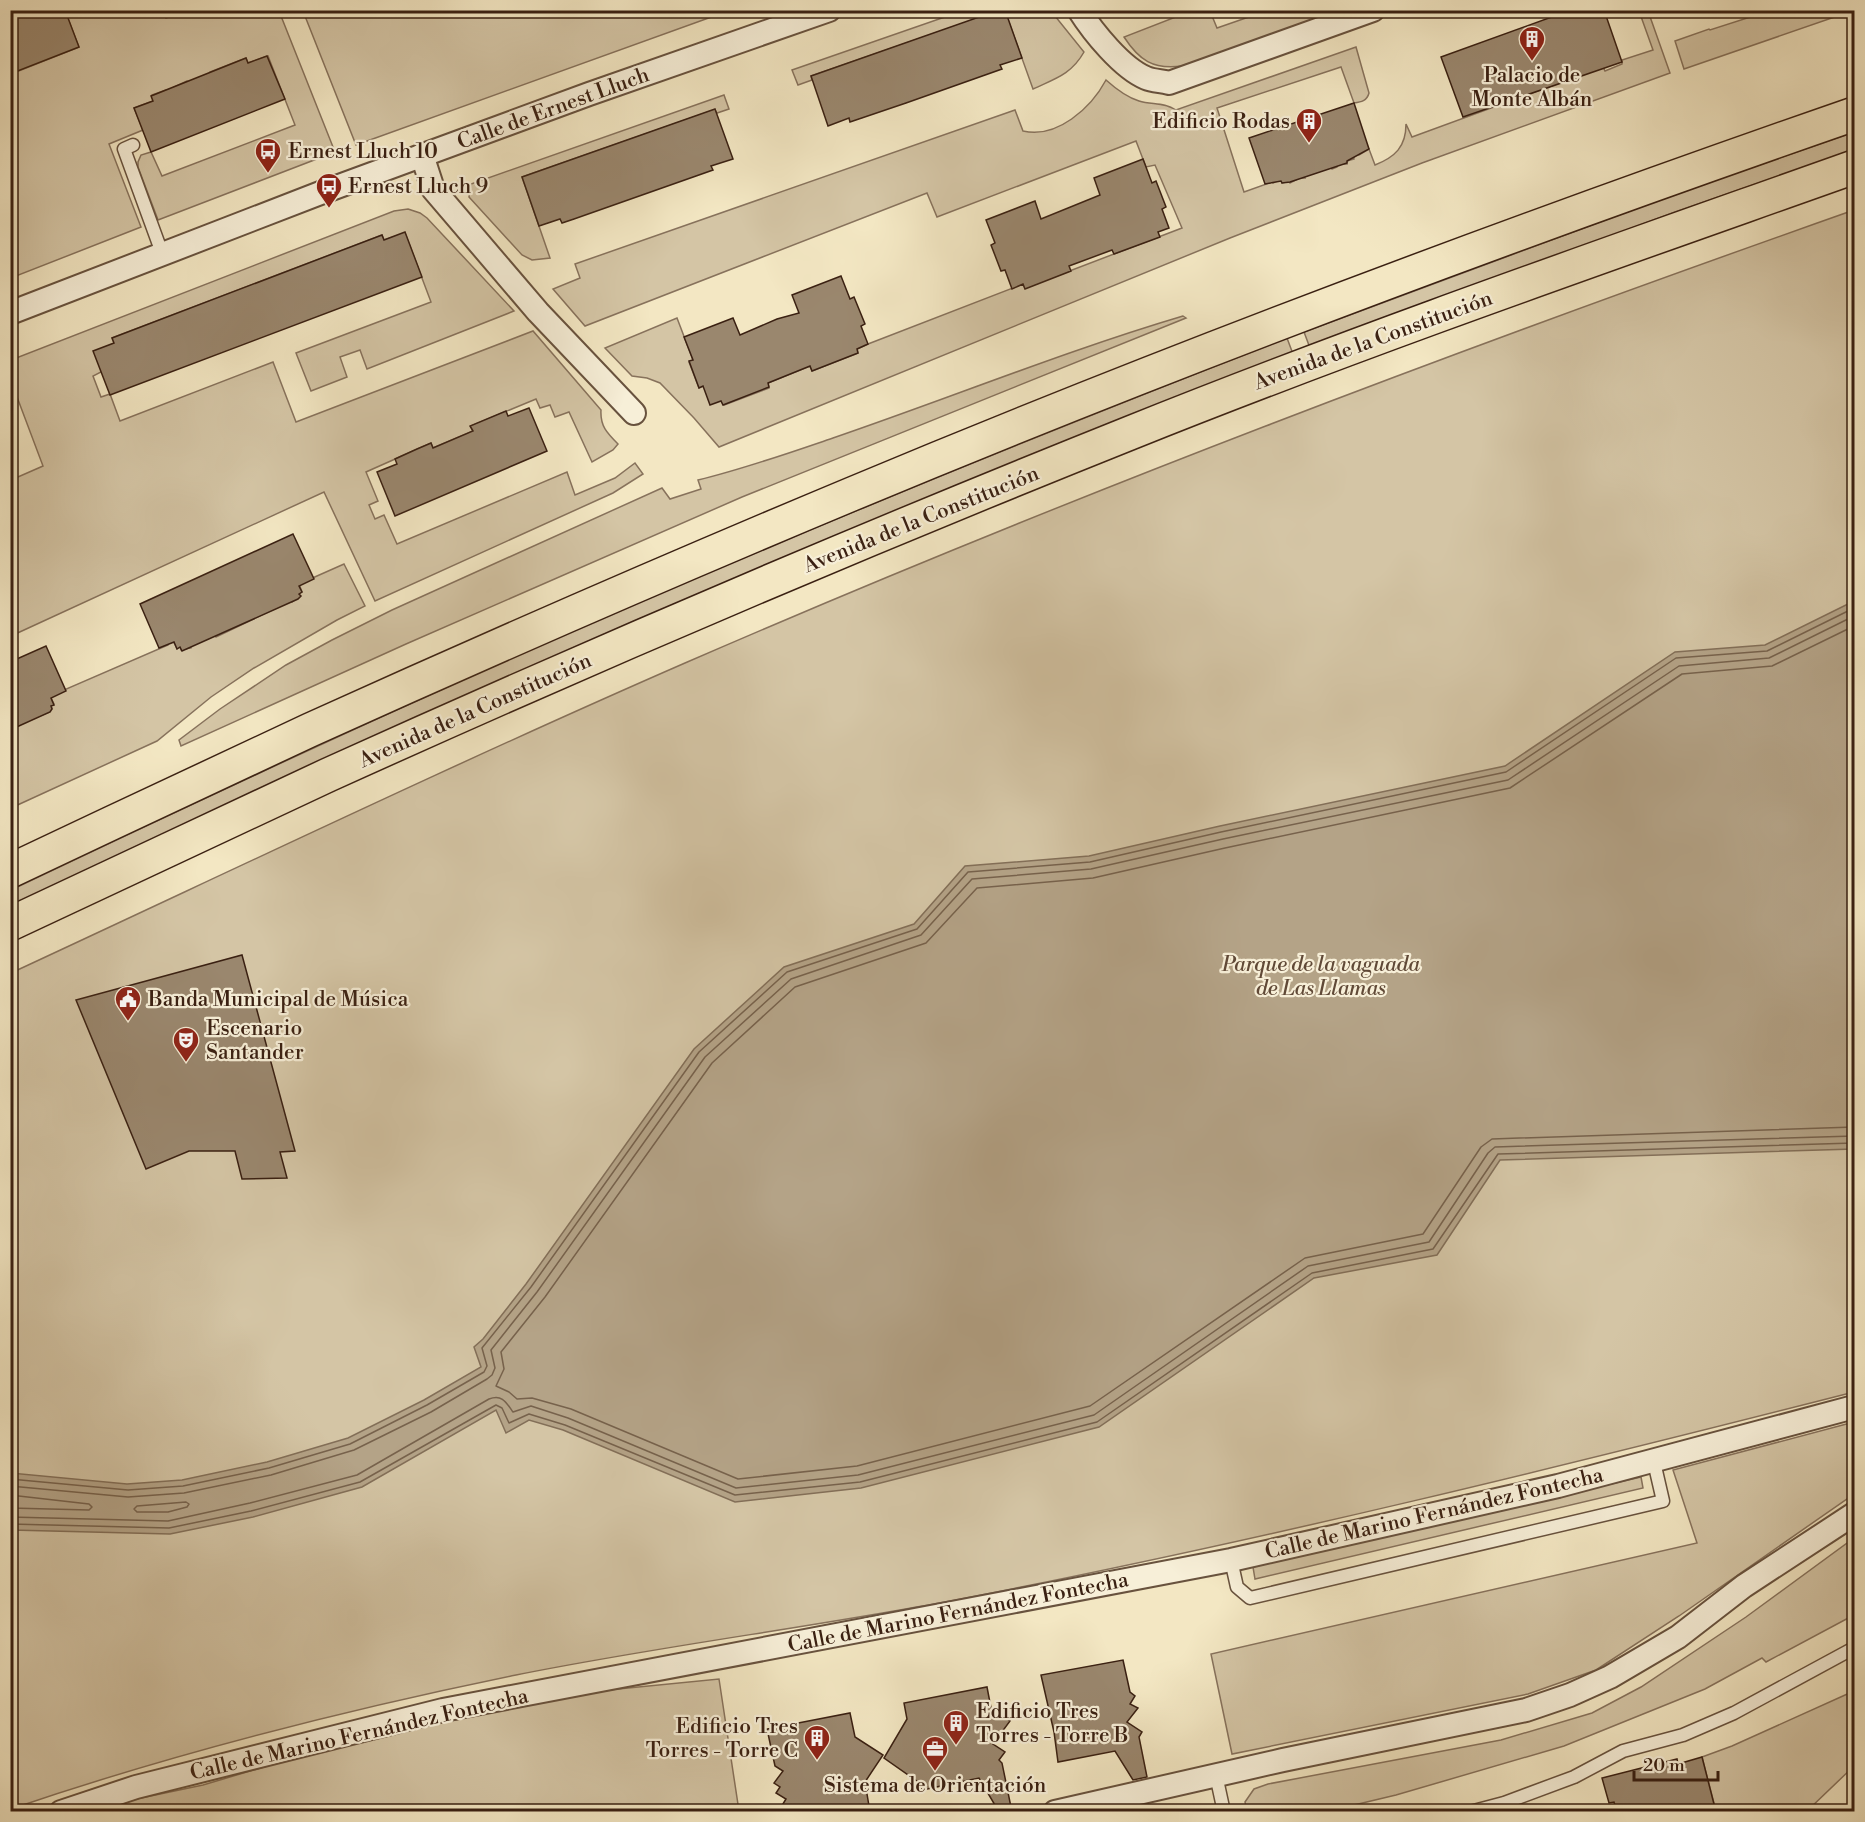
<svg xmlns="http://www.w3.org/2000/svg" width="1865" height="1822" font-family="'Libre Bodoni',serif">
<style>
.green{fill:#d4c5a5;stroke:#87725c;stroke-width:1.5}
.water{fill:#b4a387;stroke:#836f58;stroke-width:1.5}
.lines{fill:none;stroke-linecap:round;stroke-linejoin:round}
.shore{stroke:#77624c;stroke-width:1.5}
.building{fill:#9a876e;stroke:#3a2012;stroke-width:1.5}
.service-casing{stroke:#68523e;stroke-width:15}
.minor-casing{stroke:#68523e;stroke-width:26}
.primary-casing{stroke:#3a2012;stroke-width:36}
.service{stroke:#f7efd8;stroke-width:12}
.minor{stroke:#f7efd8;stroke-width:22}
.primary{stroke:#f3e7c3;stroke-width:33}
.labels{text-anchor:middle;stroke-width:4.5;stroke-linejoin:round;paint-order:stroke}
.poi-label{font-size:21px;fill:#3a2012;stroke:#f7efd8;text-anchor:start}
.street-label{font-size:21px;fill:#3a2012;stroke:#f7efd8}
.park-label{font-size:21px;font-style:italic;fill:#604937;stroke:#f7efd8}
</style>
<rect width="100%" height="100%" fill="#f3e7c3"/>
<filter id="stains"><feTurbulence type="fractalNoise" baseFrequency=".00333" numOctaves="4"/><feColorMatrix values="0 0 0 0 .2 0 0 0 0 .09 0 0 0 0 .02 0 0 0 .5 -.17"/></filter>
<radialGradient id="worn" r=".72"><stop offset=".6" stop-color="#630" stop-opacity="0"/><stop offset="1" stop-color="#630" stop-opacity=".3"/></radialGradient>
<!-- green -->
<g class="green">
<path d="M65,11h98l3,7 20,-7h93l56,141 -177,68 -20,-53v-5l3,-7 10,-3 11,24 133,-51 -27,-69 -20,7 -2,-5 -36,14 1,6 -21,8 -3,-5 -13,6 -6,8 -2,-5 -14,5 1,6 -19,7 9,22 -34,14 32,83 -130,51v-204l68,-27z"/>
<path d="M303,11h425l-372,134z"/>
<path d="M962,11h37l-188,65 1,4 -14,5 -6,-15z"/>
<path d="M1005,11h46l33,41c-13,23 -30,27 -51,37z"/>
<path d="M1191,11h19l7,17 49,-17h76l-160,55c-29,4 -43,-6 -58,-29z"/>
<path d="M1639,11h9l22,62 -248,90 -192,75 -511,209 -25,-29 -34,-35 -13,-5 -15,-2 -27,-28 72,-30 16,42 -4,2 10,26 4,-2 18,15 3,4 45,-17 -1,-5 42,-17 2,5 46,-18 -1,-4 11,-5 155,-60 2,4 157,-60 -27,-63 -9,2 -10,-26 -199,76 -10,-24 -342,133 -32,-37 27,-11 -5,-14 440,-154 8,21c34,8 68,-23 83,-51 10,9 20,17 33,21 13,4 25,1 37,9l180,-63 13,46c-2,8 -8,9 -15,10l-13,-36 -124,41 27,84 28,-10 1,1 8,-4 1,4 7,-2 1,2 6,-3 -1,-2h10l-1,-3 27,-8 1,2 5,-2v-3h10v-3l7,-2 -1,-4 5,-2 1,2 10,-6 6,16c20,-8 31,-18 31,-41l6,13 191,-70 2,4 17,-7v-4l31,-10z"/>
<path d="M1769,11h83l-168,58 -9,-28 34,-12 1,1z"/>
<path d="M724,95l5,14 -12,4 -2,-3 -4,1 -189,66 28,81 -18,2 -10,-5 -53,-58 2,-13z"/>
<path d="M1854,132v18l-179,62 -365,136 -6,-16 366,-136z"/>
<path d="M408,209l12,4 7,5 87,93 -147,58 -7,-19 -20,7 7,20 -36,14 -15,-38 135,-51 -26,-69 -21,7 -2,-5 -270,103 2,5 -13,29 -8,4 8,21 9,-3 10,27 153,-59 23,60 237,-91 68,79c-1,16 6,23 17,34l-5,6 -21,12 -23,-50 -14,5 -5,-12 -10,3 -4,-9 -65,27 2,5 -40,17 -2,-5 -65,29 12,29 -9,4 6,14 9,-4 13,29 170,-72 8,23 40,-17 20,-15 8,11 -30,19 -238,108 -51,-109 -313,144v-156l32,-14 -29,-77 -3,1v-30l383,-149z"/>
<path d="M1854,210v1182c-294,75 -590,148 -888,206 -150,29 -301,47 -450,77 -171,35 -341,78 -505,134v-836c224,-104 447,-211 674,-310 384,-167 775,-314 1169,-453z"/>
<path d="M1183,316l3,2 -444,179 -336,147 -225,102 -2,-6 41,-31 66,-44 46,-25 60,-30 270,-122 8,11 31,-10 -3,-9c46,-11 91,-27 135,-42 117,-40 232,-87 350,-122z"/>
<path d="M1287,338l6,16 -1282,554v-18c168,-80 337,-159 507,-235 254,-112 510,-216 769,-317z"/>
<path d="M344,564l21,42 -28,14 -83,48 -43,29 -54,44 -146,67 -1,-80 40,-16 2,-3 -1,-3 3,-2 -4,-8 118,-51v-2l5,-3 4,9 3,-2 1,3 10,-2v-2l24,-11 1,2 75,-36 1,1 8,-6 -1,-2 3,-2 -3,-8z"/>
<path d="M1854,1422v72l-175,122 -83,54 -68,24 -296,60 -21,-100 486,-111 -24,-73z"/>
<path d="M1641,1477l2,11 -388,91 -2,-12z"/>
<path d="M1854,1538v77l-88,47 -4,-4 -57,31 -141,57 -168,49 -67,16h-82l-2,-9 9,-13 14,-5 233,-44 91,-27 49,-26 105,-70z"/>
<path d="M719,1679l20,132 -648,1 31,-10 81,-17 132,-39 167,-36 96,-19z"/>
<path d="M1854,1691v75l-47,45h-91l-14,-54 30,-11z"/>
</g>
<!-- water -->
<path class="water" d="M1854,601v548l-354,11 -63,95 -123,23 -215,149 -238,61 -126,14 -172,-72 -34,-10 -23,13 -10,-23 -134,77 -109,30 -83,17 -159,-4v-57l116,11 55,-4 85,-18 81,-24 76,-38 57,-33 -7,-20 9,-8 43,-55 168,-235 90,-82 130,-43 51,-58 124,-10 131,-30 285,-60 170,-114 90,-7z"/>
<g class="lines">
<!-- shore -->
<g class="shore">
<path d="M1854,626l-82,40 -90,8 -172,114 -285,60 -132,30 -116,10 -51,55 -131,44 -83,76 -167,234 -44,55 3,17 -8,17 13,6 8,7 15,-1 39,11 167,70 119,-13 233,-60 215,-148 118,-24 58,-87 11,-8 362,-12"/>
<path d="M10,1479l118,11 55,-4 86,-18 81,-24 77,-39 57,-33 3,-6 -5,-18 49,-61 168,-235 88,-80 130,-43 51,-57 122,-10 131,-30 285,-60 170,-114 91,-7 87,-43"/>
<path d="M10,1486l118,11 56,-4 87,-18 83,-25 77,-38 56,-33 5,-4 3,-7 -4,-18 46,-58 168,-235 86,-78 130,-44 51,-56 119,-10 132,-30 285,-59 171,-114 90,-8 85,-42"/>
<path d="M10,1495l79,9 3,3 -3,3 -79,-2"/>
<path d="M186,1502l3,2 -2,3 -19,5h-31l-3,-3 3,-3z"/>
<path d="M10,1517l158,4 82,-18 107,-28 132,-76c13,-5 17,3 24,13l18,-6 37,12 168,70 122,-13 236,-60 214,-149 121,-24 59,-89 7,-6 359,-11"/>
<path d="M10,1524l159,4 82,-17 109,-29 136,-77 6,3 7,15 20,-9 36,11 170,70 125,-13 237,-60 215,-149 121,-24 65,-95 356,-11"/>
</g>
</g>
<!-- building -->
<g class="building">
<path d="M10,10h55l14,37 -69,27z"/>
<path d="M999,10h6l17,48 -22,7 2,4 -96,34 -56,19 -1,-4 -21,8 -17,-50z"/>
<path d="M1571,10h33l18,52 -159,55 -22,-60z"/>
<path d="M267,56l18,43 -134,53 -17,-44 19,-7 -2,-5 95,-38 2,5z"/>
<path d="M1354,103l15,46 -22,12v2l-57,19 -8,1 -1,-2 -16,3 -16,-46z"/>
<path d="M715,109l18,50 -22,7 2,4 -139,49 -12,4 -2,-4 -21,7 -17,-49z"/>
<path d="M1143,159l9,24 4,-2 10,26 -4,2 7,19 -11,4 2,5 -46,17 -2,-4 -43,16 2,5 -46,18 -2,-5 -11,5 -7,-19 -4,1 -10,-26 4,-2 -9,-23 49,-19 6,18 59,-24 -6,-17z"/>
<path d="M405,232l17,45 -312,118 -17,-44 21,-8 -2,-5 270,-103 2,5z"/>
<path d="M841,276l9,23 4,-2 11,27 -4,2 7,18 -11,5 1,4 -46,18 -2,-5 -42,17 1,4 -46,18 -2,-4 -11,4 -7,-19 -4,2 -10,-27 4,-1 -9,-23 49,-19 7,17 37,-16 22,-6 -7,-18z"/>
<path d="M529,408l18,43 -152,65 -18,-44 20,-8 -2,-5 22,-10 14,-6 2,5 40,-17 -3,-5 36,-15 2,5z"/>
<path d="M293,534l21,45 -15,7 3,6 -3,2 2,2 -3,3 -116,52 -2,-4 -3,2 -3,-7 -15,6 -19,-44z"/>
<path d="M46,646l20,45 -15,7 3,7 -3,1 1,3 -2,3 -40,18v-68z"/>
<path d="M242,955l53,196 -15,1 7,26 -45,1 -7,-28h-46l-43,18 -70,-169z"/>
<path d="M1123,1660l7,32 5,4 -5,8 8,4 -11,14 15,10 -3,5 8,40 -14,3 -18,-29 -57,11 -4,-30 -13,-57z"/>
<path d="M987,1687l4,21 19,13 -17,23 12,8 -6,8 3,3 10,49h-13l-20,-34 -57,12 -1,-6 -37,-26 23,-39 -3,-16z"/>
<path d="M850,1713l5,24 28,18 -18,27 5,30h-23l-5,-7 -34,7h-30l8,-13 -10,-6 4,-6 -6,-4 9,-12 -8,-5 -8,-37z"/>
<path d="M1702,1757l14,55h-99l-3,-10 -5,1 -7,-25 75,-19 1,5z"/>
</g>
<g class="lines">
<!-- service casing -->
<g class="service-casing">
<g id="service">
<path d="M133,145l-9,4 38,104"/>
<path d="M1231,1560l6,27 13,11 413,-97 -9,-39"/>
<path d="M1216,1775l8,37"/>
<path d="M1470,1812l34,-9 70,-26 49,-26 60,-16 51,-22 120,-65"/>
</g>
</g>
<!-- minor casing -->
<g class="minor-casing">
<g id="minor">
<path d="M1079,10c14,22 43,58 67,68 7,3 16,3 23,5l204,-73"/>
<path d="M422,155l11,34 105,123 96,101"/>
<path d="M10,313l313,-121 266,-98 240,-84"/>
<path d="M61,1812l75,-25 307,-77 788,-150 327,-74 296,-79"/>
<path d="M1055,1812l228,-52 243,-50 44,-15 40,-18 68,-40 66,-51 110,-72"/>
</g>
</g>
<!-- primary casing -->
<g class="primary-casing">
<g id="primary">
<path d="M10,871c100,-47 200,-95 300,-141 179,-81 360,-160 542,-236 330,-138 665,-263 1002,-380"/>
<path d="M10,924c106,-49 212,-100 318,-149 265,-120 532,-234 802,-342 239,-96 482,-180 724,-266"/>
</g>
</g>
<!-- service -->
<use href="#service" class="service"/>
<!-- minor -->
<use href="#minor" class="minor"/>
<!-- primary -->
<use href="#primary" class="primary"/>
</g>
<!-- icons -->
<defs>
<g id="building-pin" transform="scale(1.35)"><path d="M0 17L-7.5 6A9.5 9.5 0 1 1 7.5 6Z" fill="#8f2418" stroke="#f7efd8"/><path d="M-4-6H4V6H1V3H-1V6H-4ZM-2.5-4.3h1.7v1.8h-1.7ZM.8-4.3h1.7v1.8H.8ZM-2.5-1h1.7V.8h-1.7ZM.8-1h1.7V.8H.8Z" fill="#fff"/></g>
<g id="bus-pin" transform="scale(1.35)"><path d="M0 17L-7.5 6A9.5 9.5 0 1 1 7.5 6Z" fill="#8f2418" stroke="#f7efd8"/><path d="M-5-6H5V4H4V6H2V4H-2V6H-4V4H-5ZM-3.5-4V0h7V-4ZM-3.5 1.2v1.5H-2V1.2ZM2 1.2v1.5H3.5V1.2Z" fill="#fff"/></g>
<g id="civic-pin" transform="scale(1.35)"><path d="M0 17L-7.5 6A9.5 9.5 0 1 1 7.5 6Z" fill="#8f2418" stroke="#f7efd8"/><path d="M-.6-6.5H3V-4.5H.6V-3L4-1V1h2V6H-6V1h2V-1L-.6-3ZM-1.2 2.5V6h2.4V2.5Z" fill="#fff"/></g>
<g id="theatre-pin" transform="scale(1.35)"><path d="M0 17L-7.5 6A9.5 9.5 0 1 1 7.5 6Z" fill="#8f2418" stroke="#f7efd8"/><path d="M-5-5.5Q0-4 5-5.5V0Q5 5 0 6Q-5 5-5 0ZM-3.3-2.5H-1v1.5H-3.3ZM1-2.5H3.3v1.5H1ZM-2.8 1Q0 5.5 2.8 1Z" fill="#fff"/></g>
<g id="office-pin" transform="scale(1.35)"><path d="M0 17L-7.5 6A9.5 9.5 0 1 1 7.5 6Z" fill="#8f2418" stroke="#f7efd8"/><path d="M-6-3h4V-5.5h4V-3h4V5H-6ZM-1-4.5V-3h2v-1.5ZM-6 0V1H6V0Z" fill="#fff"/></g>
</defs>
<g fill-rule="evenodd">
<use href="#building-pin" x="1532" y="39"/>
<use href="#building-pin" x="1309" y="121"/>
<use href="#bus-pin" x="268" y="151"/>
<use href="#bus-pin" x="329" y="186"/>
<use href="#civic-pin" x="128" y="999"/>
<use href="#theatre-pin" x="186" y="1040"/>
<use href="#building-pin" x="956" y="1723"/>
<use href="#building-pin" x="817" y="1738"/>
<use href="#office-pin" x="935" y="1749"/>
</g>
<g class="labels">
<!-- poi labels -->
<g class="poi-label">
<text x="1532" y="82" text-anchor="middle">Palacio de<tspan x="1532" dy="24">Monte Albán</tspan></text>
<text x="1290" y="128" text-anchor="end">Edificio Rodas</text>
<text x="288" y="158">Ernest Lluch 10</text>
<text x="348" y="193">Ernest Lluch 9</text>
<text x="148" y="1006">Banda Municipal de Música</text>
<text x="206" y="1035">Escenario<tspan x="206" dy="24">Santander</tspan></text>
<text x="976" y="1718">Edificio Tres<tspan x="976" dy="24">Torres - Torre B</tspan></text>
<text x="798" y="1733" text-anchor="end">Edificio Tres<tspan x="798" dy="24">Torres - Torre C</tspan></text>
<text x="935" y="1792" text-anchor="middle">Sistema de Orientación</text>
</g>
<!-- street labels -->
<g class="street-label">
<text transform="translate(553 108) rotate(-20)" y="7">Calle de Ernest Lluch</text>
<text transform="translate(1373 340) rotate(-20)" y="7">Avenida de la Constitución</text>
<text transform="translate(921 519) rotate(-22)" y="7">Avenida de la Constitución</text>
<text transform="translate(475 710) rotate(-24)" y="7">Avenida de la Constitución</text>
<text transform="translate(1434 1513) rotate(-13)" y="7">Calle de Marino Fernández Fontecha</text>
<text transform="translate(958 1612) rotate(-11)" y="7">Calle de Marino Fernández Fontecha</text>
<text transform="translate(359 1734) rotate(-13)" y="7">Calle de Marino Fernández Fontecha</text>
</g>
<!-- park labels -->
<g class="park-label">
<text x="1321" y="971">Parque de la vaguada<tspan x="1321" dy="24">de Las Llamas</tspan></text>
</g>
</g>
<!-- margin -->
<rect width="1865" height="1822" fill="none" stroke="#f3e7c3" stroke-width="36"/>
<rect x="12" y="12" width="1841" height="1798" fill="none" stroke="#3a2012" stroke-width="3"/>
<rect x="18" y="18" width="1829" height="1786" fill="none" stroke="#3a2012" stroke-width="1.5"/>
<!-- scale -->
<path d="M1634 1771v9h84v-9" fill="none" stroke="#3a2012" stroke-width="3"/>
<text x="1643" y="1771" font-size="18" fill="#3a2012" stroke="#f7efd8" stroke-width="4.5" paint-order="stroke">20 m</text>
<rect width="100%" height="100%" filter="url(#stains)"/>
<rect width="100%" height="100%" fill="url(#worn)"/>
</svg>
